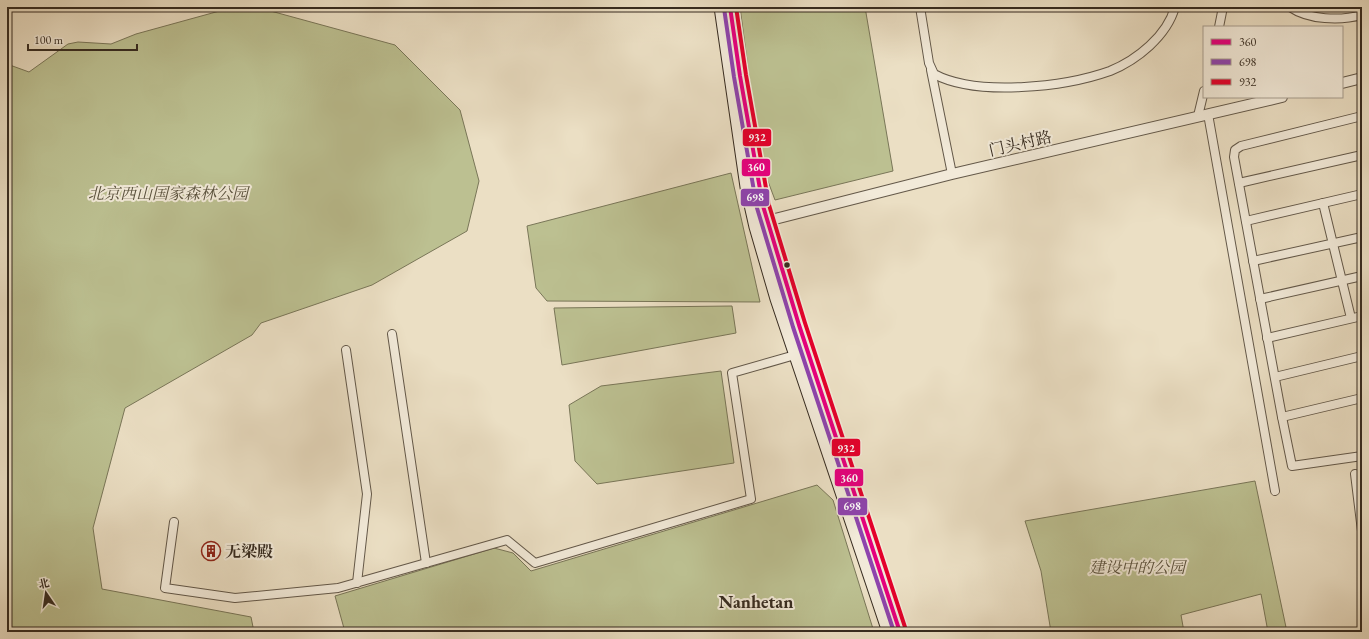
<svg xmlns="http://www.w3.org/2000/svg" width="1369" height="639" font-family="'EB Garamond','Noto Serif SC',serif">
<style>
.green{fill:#bcc091;stroke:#797658}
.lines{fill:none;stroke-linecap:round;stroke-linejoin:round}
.minor-casing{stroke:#635849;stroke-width:10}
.tertiary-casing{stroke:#635849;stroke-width:12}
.secondary-casing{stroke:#362b20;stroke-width:13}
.minor{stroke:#f2ead9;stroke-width:8}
.tertiary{stroke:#f2ead9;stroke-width:10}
.secondary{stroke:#f2ead9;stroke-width:11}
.bus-1-casing{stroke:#f2ead9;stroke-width:7}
.bus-2-casing{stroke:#f2ead9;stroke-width:7}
.bus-3-casing{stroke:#f2ead9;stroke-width:7}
.bus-1{stroke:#e5007d;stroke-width:4}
.bus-2{stroke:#8e44ad;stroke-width:4}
.bus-3{stroke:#e4002b;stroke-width:4}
.bus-dot{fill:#362b20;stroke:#f2ead9;stroke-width:1.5}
.labels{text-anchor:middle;stroke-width:4;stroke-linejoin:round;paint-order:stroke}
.street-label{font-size:16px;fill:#362b20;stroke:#f2ead9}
.park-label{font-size:16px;font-style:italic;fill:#58503c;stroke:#f2ead9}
.poi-label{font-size:16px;font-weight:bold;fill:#362b20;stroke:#f2ead9;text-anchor:start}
.quarter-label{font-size:18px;font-weight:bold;fill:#362b20;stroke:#f2ead9}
.line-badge{stroke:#f2ead9;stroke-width:1.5}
.badge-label{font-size:11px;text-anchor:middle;font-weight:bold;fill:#fff}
</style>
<rect width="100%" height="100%" fill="#ebdfc4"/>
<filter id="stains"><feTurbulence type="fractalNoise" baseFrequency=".005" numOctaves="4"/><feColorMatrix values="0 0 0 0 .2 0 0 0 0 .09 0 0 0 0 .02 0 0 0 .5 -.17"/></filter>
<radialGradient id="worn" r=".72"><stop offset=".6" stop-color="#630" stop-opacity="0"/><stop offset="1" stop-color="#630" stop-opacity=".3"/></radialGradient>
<!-- green -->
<g class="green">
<path d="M234,7h22l139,38 65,65 19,71 -12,50 -95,54 -111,38 -9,12 -127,73 -32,120 9,61 149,28 3,15h-247v-568l22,8 39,-28 10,-2 33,2 25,-10z"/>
<path d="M740,7h125l28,164 -118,29 -15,-40z"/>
<path d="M731,173l29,129 -213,-1 -11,-13 -9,-62z"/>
<path d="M732,306l4,27 -174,32 -8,-57z"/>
<path d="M721,371l13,92 -137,21 -22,-23 -6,-56 32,-19z"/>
<path d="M1255,481l32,151h-19l-7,-38 -80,21 3,17h-133l-10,-61 -16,-50z"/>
<path d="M817,485l16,15 41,132h-529l-10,-36 159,-48 19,5 18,18z"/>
</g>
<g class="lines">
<!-- minor casing -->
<g class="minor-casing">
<g id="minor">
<path d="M920,7l9,56 5,11c43,23 131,13 176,-3 27,-11 57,-35 65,-64"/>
<path d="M1290,7c19,13 50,14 72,8"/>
<path d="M1219,27l4,-20"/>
<path d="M931,70l21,104"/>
<path d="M1208,114l67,377"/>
<path d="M1198,116l6,-25"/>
<path d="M1362,116l-121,30 -6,4 -1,7 48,260 80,-19"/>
<path d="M1239,183l123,-28"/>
<path d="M1323,203l28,115"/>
<path d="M1246,221l116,-27"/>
<path d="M1253,261l109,-24"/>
<path d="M1260,299l102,-23"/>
<path d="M392,334l34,229"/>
<path d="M1267,338l95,-22"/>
<path d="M346,350l21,144 -10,89"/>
<path d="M1275,377l87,-21"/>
<path d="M1282,417l10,49 70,-10"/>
<path d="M1355,474l7,57"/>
<path d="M174,522l-9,66 70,10 103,-10 169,-48 28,23 216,-64 -19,-126 63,-18"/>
</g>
</g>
<!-- tertiary casing -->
<g class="tertiary-casing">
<g id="tertiary">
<path d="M1342,83l20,-5"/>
<path d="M767,221l185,-47 330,-77"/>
</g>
</g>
<!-- secondary casing -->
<g class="secondary-casing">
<g id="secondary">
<path d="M720,7l26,180 9,40 21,72 112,333"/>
<path d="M730,7l10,69 23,130 36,119 101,307"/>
</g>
</g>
<!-- minor -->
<use href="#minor" class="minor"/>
<!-- tertiary -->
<use href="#tertiary" class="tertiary"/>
<!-- secondary -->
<use href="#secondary" class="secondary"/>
<!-- bus-1 casing -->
<g class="bus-1-casing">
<path id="bus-1" d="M730,7l10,69 23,130 36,119 101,307"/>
</g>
<!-- bus-2 casing -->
<g class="bus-2-casing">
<path id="bus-2" d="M724,8l10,69 23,131 36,119 101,305"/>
</g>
<!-- bus-3 casing -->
<g class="bus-3-casing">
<path id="bus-3" d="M736,7l10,68 23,130 36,118 101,307"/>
</g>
<!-- bus-1 -->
<use href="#bus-1" class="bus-1"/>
<!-- bus-2 -->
<use href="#bus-2" class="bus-2"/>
<!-- bus-3 -->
<use href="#bus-3" class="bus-3"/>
</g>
<!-- icons -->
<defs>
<g id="building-ring" transform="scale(1)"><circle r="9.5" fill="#f2ead9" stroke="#8f2418" stroke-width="1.5"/><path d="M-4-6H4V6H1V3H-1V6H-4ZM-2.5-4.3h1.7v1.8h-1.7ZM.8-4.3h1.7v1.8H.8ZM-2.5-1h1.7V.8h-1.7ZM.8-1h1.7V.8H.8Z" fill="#8f2418"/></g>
</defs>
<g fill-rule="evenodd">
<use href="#building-ring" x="211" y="551"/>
</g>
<!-- markers -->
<circle class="bus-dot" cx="787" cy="265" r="3.5"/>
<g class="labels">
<!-- street labels -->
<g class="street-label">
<text transform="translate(1020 143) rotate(-13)" y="6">门头村路</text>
</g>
<!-- park labels -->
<g class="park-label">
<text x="168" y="199">北京西山国家森林公园</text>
<text x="1137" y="573">建设中的公园</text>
</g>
<!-- poi labels -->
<g class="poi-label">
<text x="225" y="557">无梁殿</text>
</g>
<!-- quarter labels -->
<g class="quarter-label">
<text x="756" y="608">Nanhetan</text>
</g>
</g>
<g class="line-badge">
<rect x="742" y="128" width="30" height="19" rx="4" fill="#e4002b"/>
<rect x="741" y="158" width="30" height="19" rx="4" fill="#e5007d"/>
<rect x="740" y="188" width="30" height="19" rx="4" fill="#8e44ad"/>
<rect x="831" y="438" width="30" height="19" rx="4" fill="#e4002b"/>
<rect x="834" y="468" width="30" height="19" rx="4" fill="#e5007d"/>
<rect x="837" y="497" width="31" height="19" rx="4" fill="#8e44ad"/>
</g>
<g class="badge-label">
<text x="757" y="141">932</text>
<text x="756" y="171">360</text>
<text x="755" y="201">698</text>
<text x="846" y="452">932</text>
<text x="849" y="482">360</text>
<text x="852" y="510">698</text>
</g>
<!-- margin -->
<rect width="1369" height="639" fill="none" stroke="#ebdfc4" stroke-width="24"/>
<rect x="8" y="8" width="1353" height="623" fill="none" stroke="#362b20" stroke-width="2"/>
<rect x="12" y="12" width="1345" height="615" fill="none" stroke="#362b20"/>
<!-- legend -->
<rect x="1203" y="26" width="140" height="72" fill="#f2ead9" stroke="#a79e8f"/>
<rect x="1211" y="39" width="20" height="6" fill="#e5007d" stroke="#a79e8f"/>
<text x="1239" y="46" font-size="12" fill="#362b20">360</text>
<rect x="1211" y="59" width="20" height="6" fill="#8e44ad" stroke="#a79e8f"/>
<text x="1239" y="66" font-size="12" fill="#362b20">698</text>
<rect x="1211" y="79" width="20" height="6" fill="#e4002b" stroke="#a79e8f"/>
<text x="1239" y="86" font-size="12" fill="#362b20">932</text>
<!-- north arrow -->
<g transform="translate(46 593) rotate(347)" stroke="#f2ead9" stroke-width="3" paint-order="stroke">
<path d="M0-3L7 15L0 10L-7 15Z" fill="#362b20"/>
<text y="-6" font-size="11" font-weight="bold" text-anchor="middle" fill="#362b20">北</text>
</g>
<!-- scale -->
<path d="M28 44v6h109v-6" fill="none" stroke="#362b20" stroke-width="2"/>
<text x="34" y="44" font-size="12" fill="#362b20" stroke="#f2ead9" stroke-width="3" paint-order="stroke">100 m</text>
<rect width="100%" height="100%" filter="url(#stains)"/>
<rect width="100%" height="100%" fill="url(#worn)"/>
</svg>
